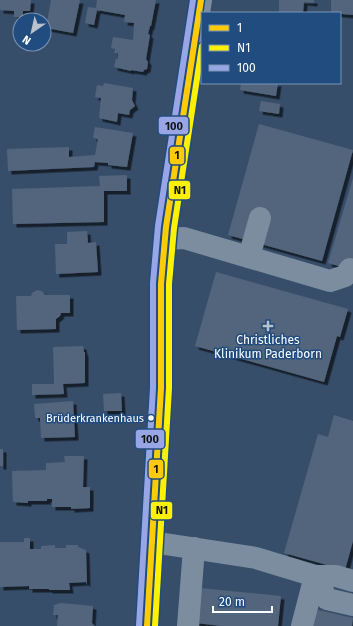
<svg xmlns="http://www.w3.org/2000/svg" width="353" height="626" font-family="'Fira Sans',sans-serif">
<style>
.building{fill:#52657c;filter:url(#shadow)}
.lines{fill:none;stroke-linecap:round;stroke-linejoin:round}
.minor{stroke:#7c8da0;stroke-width:22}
.bus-1-casing{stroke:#214c80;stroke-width:9}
.bus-2-casing{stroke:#214c80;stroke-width:9}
.bus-3-casing{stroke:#214c80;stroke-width:9}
.bus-1{stroke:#ffcb06;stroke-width:6}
.bus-2{stroke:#fff100;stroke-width:6}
.bus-3{stroke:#98a6e6;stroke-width:6}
.poi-dot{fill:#b9c1cb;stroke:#214c80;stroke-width:1.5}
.bus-dot{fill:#fff;stroke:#214c80;stroke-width:1.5}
.labels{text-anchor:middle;stroke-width:3;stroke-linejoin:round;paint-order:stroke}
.bus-label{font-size:11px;fill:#fff;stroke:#214c80;text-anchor:end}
.poi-label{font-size:12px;fill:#fff;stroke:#214c80}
.line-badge{stroke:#214c80;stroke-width:1.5}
.pale-badge-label{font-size:11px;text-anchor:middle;font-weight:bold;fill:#111}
</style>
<defs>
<filter id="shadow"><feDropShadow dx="3.5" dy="3.5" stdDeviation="0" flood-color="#0009"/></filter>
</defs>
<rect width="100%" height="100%" fill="#374e6a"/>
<!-- building -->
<g class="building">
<path d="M0,0h31l-1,11h-7v6h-9v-6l-14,-1z"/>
<path d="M51,0h29l-7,33 -27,-5z"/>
<path d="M97,0h59l-5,26h-1l-2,8 2,1 -4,24 2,3 -1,7 -3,1 -1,2 -12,-2v1l-17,-4 2,-8h2v-6h-4l1,-4 -4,-1 2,-11 20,3 1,-17 -10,-1 1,-7 -28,-5 -3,15 -9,-2 3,-16 8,1z"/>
<path d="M279,0h35v3l-10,-1 -1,11h-24z"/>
<path d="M331,0h22v15l-22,-2z"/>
<path d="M104,83l29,5 -1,12 3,6 -5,4 -1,5 -11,-2 -1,9 -18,-4 2,-20 -6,-1 2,-12 6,1z"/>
<path d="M241,83h37l-2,13 -36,-6z"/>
<path d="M261,101l19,3 -1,10 -20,-3z"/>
<path d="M259,124l94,26 -31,111 -94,-26z"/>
<path d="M95,127l38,6 -6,34 -19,-2v-2l-13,-1 -1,5 -86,4 -1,-22 62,-2v10l26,-2 3,-16 -5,-1z"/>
<path d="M127,175v16h-23v31l-91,2 -1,-35 88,-3 -1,-10z"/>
<path d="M353,178v92l-25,-7z"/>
<path d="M87,231l1,12 8,-1 2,30 -42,2 -1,-30h12v-12z"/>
<path d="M216,272l132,37 -8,28 -3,-1 -13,46 -129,-36z"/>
<path d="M37,290l5,1 3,4h25v18h-9l-1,3 -4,3v10l-39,1 -1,-34h15l1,-3z"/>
<path d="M83,346l1,6h1v31l-22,1 1,10 -32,1v-11h22l-1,-37z"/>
<path d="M121,393l1,18h-18l-1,-17z"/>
<path d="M73,401l2,36 -34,1 -1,-20h-5l-1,-14z"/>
<path d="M334,415l19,6v120l-8,29 -61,-17 34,-119 10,3z"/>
<rect x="0" y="449" width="3" height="17"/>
<path d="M64,456h20l-1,31h7v21l-19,1v-2h-19v-8h-5v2h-19v2l-15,-1 -1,-31 34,-1v-7l19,-1z"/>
<path d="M24,538h6v11h11v-3l14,-1v3h11v-3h12v2l8,3 1,35 -1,-3 -17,1 1,7h-21v-1h-20v-3l-29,1v-45h24z"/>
<path d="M200,588l81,8 -3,30h-57l-25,-3z"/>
<path d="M61,603l32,3 -1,17 3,3h-38l1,-11h-5l1,-10z"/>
<path d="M314,609l39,9 -1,8h-42z"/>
</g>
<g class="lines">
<!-- minor -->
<g class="minor">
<path d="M165,239l19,-1 146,43 15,-5 5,-7"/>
<path d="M249,257l11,-39"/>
<path d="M152,542l104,16 59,18 12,23 26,6"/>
<path d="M147,626l14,-238v-104l5,-57 35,-227"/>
<path d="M188,626l6,-78"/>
<path d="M302,626l13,-50h21l17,5"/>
</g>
<!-- bus-1 casing -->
<g class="bus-1-casing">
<path id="bus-1" d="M147,626l14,-238v-104l5,-57 35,-227"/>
</g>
<!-- bus-2 casing -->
<g class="bus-2-casing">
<path id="bus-2" d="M155,626l14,-238v-104l5,-56 28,-182"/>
</g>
<!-- bus-3 casing -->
<g class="bus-3-casing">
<path id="bus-3" d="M139,626l14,-238v-105l5,-57 35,-226"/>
</g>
<!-- bus-1 -->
<use href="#bus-1" class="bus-1"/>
<!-- bus-2 -->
<use href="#bus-2" class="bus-2"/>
<!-- bus-3 -->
<use href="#bus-3" class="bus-3"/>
</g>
<!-- markers -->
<path class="poi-dot" d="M266 320h4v4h4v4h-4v4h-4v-4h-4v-4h4z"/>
<circle class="bus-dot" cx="151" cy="418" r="3.5"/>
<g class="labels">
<!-- bus labels -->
<g class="bus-label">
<text x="144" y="422">Brüderkrankenhaus</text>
</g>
<!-- poi labels -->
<g class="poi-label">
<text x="268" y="344">Christliches<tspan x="268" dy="14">Klinikum Paderborn</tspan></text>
</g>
</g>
<g class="line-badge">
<rect x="158" y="116" width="31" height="19" rx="4" fill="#98a6e6"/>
<rect x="169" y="146" width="16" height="19" rx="4" fill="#ffcb06"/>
<rect x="168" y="180" width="23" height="20" rx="4" fill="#fff100"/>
<rect x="135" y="429" width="30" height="20" rx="4" fill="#98a6e6"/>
<rect x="148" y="459" width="16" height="20" rx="4" fill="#ffcb06"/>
<rect x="150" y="501" width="23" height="19" rx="4" fill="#fff100"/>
</g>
<g class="pale-badge-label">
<text x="174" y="130">100</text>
<text x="177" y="159">1</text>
<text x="180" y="194">N1</text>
<text x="150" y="443">100</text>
<text x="156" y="473">1</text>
<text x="162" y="514">N1</text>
</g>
<!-- legend -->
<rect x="201" y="12" width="140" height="72" fill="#214c80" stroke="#7a94b3"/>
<rect x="209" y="25" width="20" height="6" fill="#ffcb06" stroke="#7a94b3"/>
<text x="237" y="32" font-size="12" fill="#ffffff">1</text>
<rect x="209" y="45" width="20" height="6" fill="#fff100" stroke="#7a94b3"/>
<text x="237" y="52" font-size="12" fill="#ffffff">N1</text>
<rect x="209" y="65" width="20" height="6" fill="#98a6e6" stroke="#7a94b3"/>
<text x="237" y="72" font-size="12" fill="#ffffff">100</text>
<!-- north arrow -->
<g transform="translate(32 32) rotate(214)"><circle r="19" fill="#214c80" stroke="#7a94b3"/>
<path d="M0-3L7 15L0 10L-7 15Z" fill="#b9c1cb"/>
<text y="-6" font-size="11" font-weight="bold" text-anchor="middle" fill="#ffffff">N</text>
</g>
<!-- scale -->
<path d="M213 606v6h59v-6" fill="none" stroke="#ffffff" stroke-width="2"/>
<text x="219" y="606" font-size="12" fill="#ffffff" stroke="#214c80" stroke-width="3" paint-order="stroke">20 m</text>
</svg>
